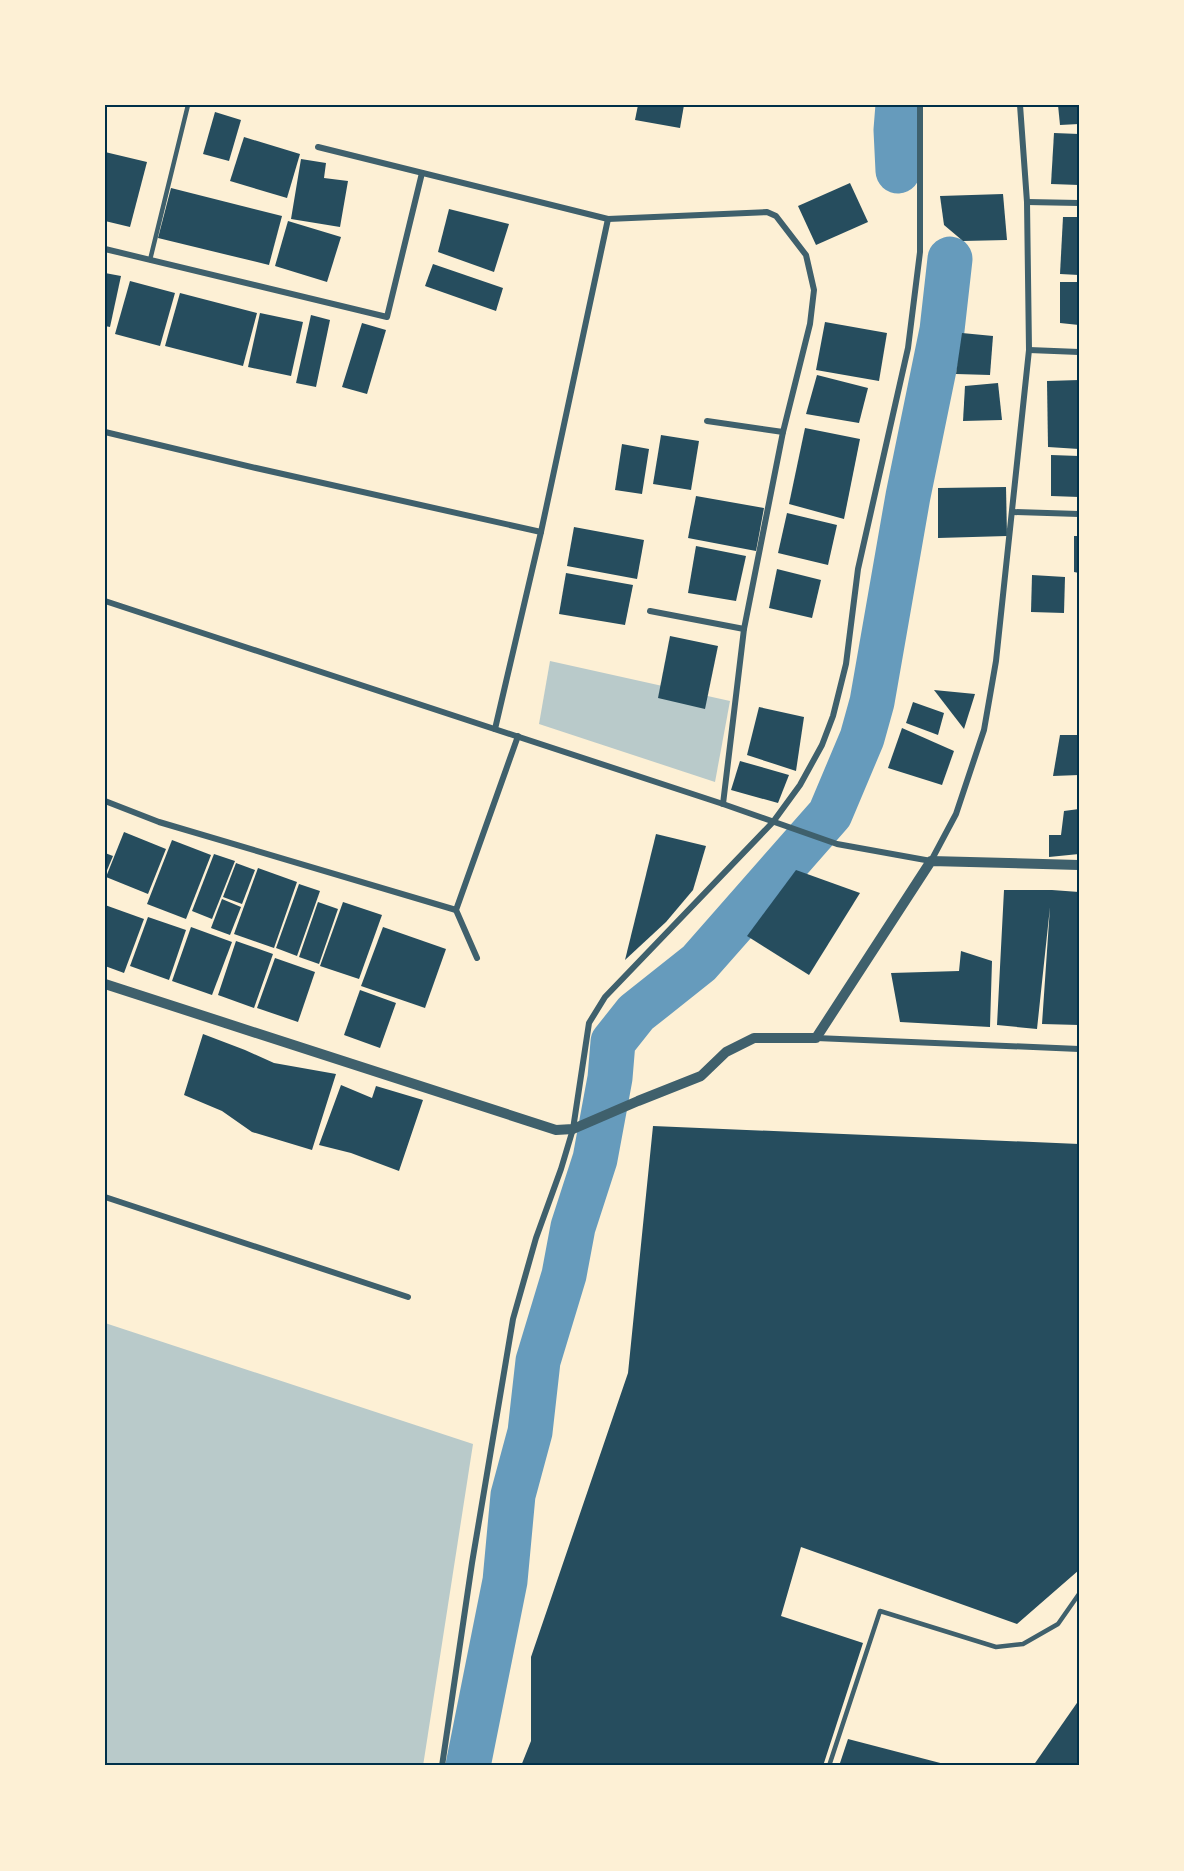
<svg xmlns="http://www.w3.org/2000/svg" width="1184" height="1871" font-family="Arial,sans-serif">
<style>
.green{fill:#b9caca}
.lines{fill:none;stroke-linecap:round;stroke-linejoin:round}
.river{stroke:#669bbc;stroke-width:45}
.building{fill:#264d5e}
.service{stroke:#3f606c;stroke-width:4.5}
.minor{stroke:#3f606c;stroke-width:6}
.tertiary{stroke:#3f606c;stroke-width:10}
.neatline{fill:none;stroke:#003049;stroke-width:2}
</style>
<rect width="100%" height="100%" fill="#fdf0d5"/>
<!-- green -->
<g class="green">
<path d="M550,661l180,40 -15,81 -176,-58z"/>
<path d="M105,1323l368,121 -50,322h-318z"/>
</g>
<g class="lines">
<!-- river -->
<g class="river">
<path d="M898,105l-2,25 2,41"/>
<path d="M468,1766l37,-185 8,-86 17,-63 8,-71 26,-86 9,-48 22,-68 15,-81 3,-36 23,-29 63,-50 131,-149 32,-76 10,-36 36,-206 34,-166 8,-71"/>
</g>
</g>
<!-- building -->
<g class="building">
<path d="M638,105h46l-4,23 -45,-8z"/>
<path d="M1058,105h21v19l-19,1z"/>
<path d="M215,112l26,8 -12,41 -26,-7z"/>
<path d="M1054,133l25,1v51l-28,-1z"/>
<path d="M244,137l56,17 -13,44 -57,-17z"/>
<path d="M105,152l42,10 -17,65 -25,-6z"/>
<path d="M301,159l25,4 -2,15 24,3 -8,46 -49,-8z"/>
<path d="M850,183l18,39 -52,23 -18,-39z"/>
<path d="M171,188l111,28 -13,49 -111,-27z"/>
<path d="M1003,194l4,46 -44,1 -19,-16 -4,-29z"/>
<path d="M449,209l60,15 -15,48 -56,-20z"/>
<path d="M1063,217h16v58l-19,-1z"/>
<path d="M288,221l53,16 -14,45 -52,-16z"/>
<path d="M433,264l70,24 -7,23 -71,-25z"/>
<path d="M105,273l16,3 -11,51 -5,-1z"/>
<path d="M130,281l45,12 -15,53 -45,-12z"/>
<path d="M1060,282h19v43l-19,-2z"/>
<path d="M180,293l77,20 -14,53 -78,-20z"/>
<path d="M260,313l43,9 -12,54 -43,-9z"/>
<path d="M311,315l19,5 -14,67 -20,-4z"/>
<path d="M825,322l62,11 -8,48 -63,-11z"/>
<path d="M362,323l24,7 -19,64 -25,-7z"/>
<path d="M962,333l31,3 -3,39 -34,-1z"/>
<path d="M817,375l51,13 -9,35 -53,-9z"/>
<path d="M1079,380v69l-31,-2 -1,-66z"/>
<path d="M998,383l4,37 -39,1 2,-35z"/>
<path d="M805,428l55,11 -16,80 -55,-15z"/>
<path d="M661,435l38,6 -8,49 -38,-6z"/>
<path d="M622,444l27,5 -7,45 -27,-4z"/>
<path d="M1051,455l28,1v41l-28,-1z"/>
<path d="M1006,487l1,49 -69,2v-50z"/>
<path d="M696,496l68,12 -8,43 -68,-13z"/>
<path d="M787,513l50,12 -9,40 -50,-12z"/>
<path d="M574,527l70,13 -7,39 -70,-13z"/>
<path d="M1074,536h5v37l-5,-1z"/>
<path d="M696,546l50,10 -10,45 -48,-8z"/>
<path d="M777,569l44,11 -9,38 -43,-10z"/>
<path d="M566,573l67,12 -8,40 -66,-11z"/>
<path d="M1032,575l33,2 -1,36 -33,-1z"/>
<path d="M670,636l48,10 -13,63 -47,-11z"/>
<path d="M934,690l41,4 -11,35z"/>
<path d="M913,702l31,11 -6,22 -32,-12z"/>
<path d="M759,707l45,10 -8,54 -49,-16z"/>
<path d="M902,728l52,23 -12,34 -54,-17z"/>
<path d="M1060,735h19v40l-26,1z"/>
<path d="M740,761l49,14 -11,28 -47,-13z"/>
<path d="M1079,809v45l-30,3v-22h12l3,-24z"/>
<path d="M124,832l42,17 -18,45 -42,-17z"/>
<path d="M656,834l50,12 -13,44 -27,32 -41,38z"/>
<path d="M172,840l39,15 -25,64 -39,-15z"/>
<path d="M105,853l8,3 -8,19z"/>
<path d="M214,854l21,7 -23,58 -20,-8z"/>
<path d="M236,863l19,7 -13,34 -19,-7z"/>
<path d="M258,868l39,14 -23,66 -40,-14z"/>
<path d="M796,870l64,23 -51,82 -62,-39z"/>
<path d="M299,884l21,7 -23,65 -21,-8z"/>
<path d="M1004,890h48l27,2v133l-37,-1 8,-117 -13,122 -40,-4z"/>
<path d="M222,899l19,8 -11,28 -19,-7z"/>
<path d="M318,902l20,7 -19,55 -20,-7z"/>
<path d="M343,902l39,13 -23,64 -39,-13z"/>
<path d="M105,905l39,14 -20,54 -19,-7z"/>
<path d="M148,917l38,13 -17,50 -39,-14z"/>
<path d="M191,927l41,15 -20,53 -40,-14z"/>
<path d="M383,927l63,22 -21,59 -64,-22z"/>
<path d="M236,941l37,13 -19,54 -36,-13z"/>
<path d="M961,951l31,10 -2,66 -90,-5 -9,-49 68,-2z"/>
<path d="M275,958l40,14 -17,50 -41,-14z"/>
<path d="M360,990l36,13 -16,45 -36,-13z"/>
<path d="M203,1034l42,16 29,13 62,11 -24,76 -60,-18 -30,-21 -38,-16z"/>
<path d="M341,1085l31,13 4,-12 47,14 -24,71 -48,-18 -32,-8z"/>
<path d="M653,1126l426,18v426l-62,54 -216,-77 -20,69 82,27 -40,123h-302l10,-25v-84l97,-284z"/>
<path d="M1079,1700v66h-46z"/>
<path d="M848,1739l100,26v1h-109z"/>
</g>
<g class="lines">
<!-- service -->
<g class="service">
<path d="M150,260l38,-155"/>
<path d="M829,1766l51,-155 116,36 27,-3 35,-20 21,-30"/>
</g>
<!-- minor -->
<g class="minor">
<path d="M318,147l290,72 159,-7 9,4 30,39 8,35 -4,34 -27,108 -39,197 -21,175"/>
<path d="M1027,202l52,1"/>
<path d="M105,249l282,68 35,-144"/>
<path d="M1029,350l50,2"/>
<path d="M707,421l76,11"/>
<path d="M105,432l151,36 285,64"/>
<path d="M1013,512l66,2"/>
<path d="M105,601l618,203 114,40 94,17 25,-47 28,-84 12,-69 33,-311 -2,-148 -7,-97"/>
<path d="M650,611l94,18"/>
<path d="M495,729l46,-197 67,-313"/>
<path d="M105,801l54,21 297,88"/>
<path d="M477,958l-21,-48 62,-174"/>
<path d="M816,1038l263,11"/>
<path d="M105,1197l303,100"/>
<path d="M442,1766l30,-203 41,-244 23,-81 25,-69 12,-40 16,-106 16,-26 168,-175 27,-37 22,-40 11,-29 13,-52 12,-95 50,-221 12,-96v-147"/>
</g>
<!-- tertiary -->
<path class="tertiary" d="M105,984l451,146 17,-1 65,-28 63,-25 25,-24 28,-14h62l115,-177 148,4"/>
</g>
<!-- border -->
<rect width="1184" height="1871" fill="none" stroke="#fdf0d5" stroke-width="213"/>
<rect x="106" y="106" width="972" height="1658" class="neatline"/>
</svg>
